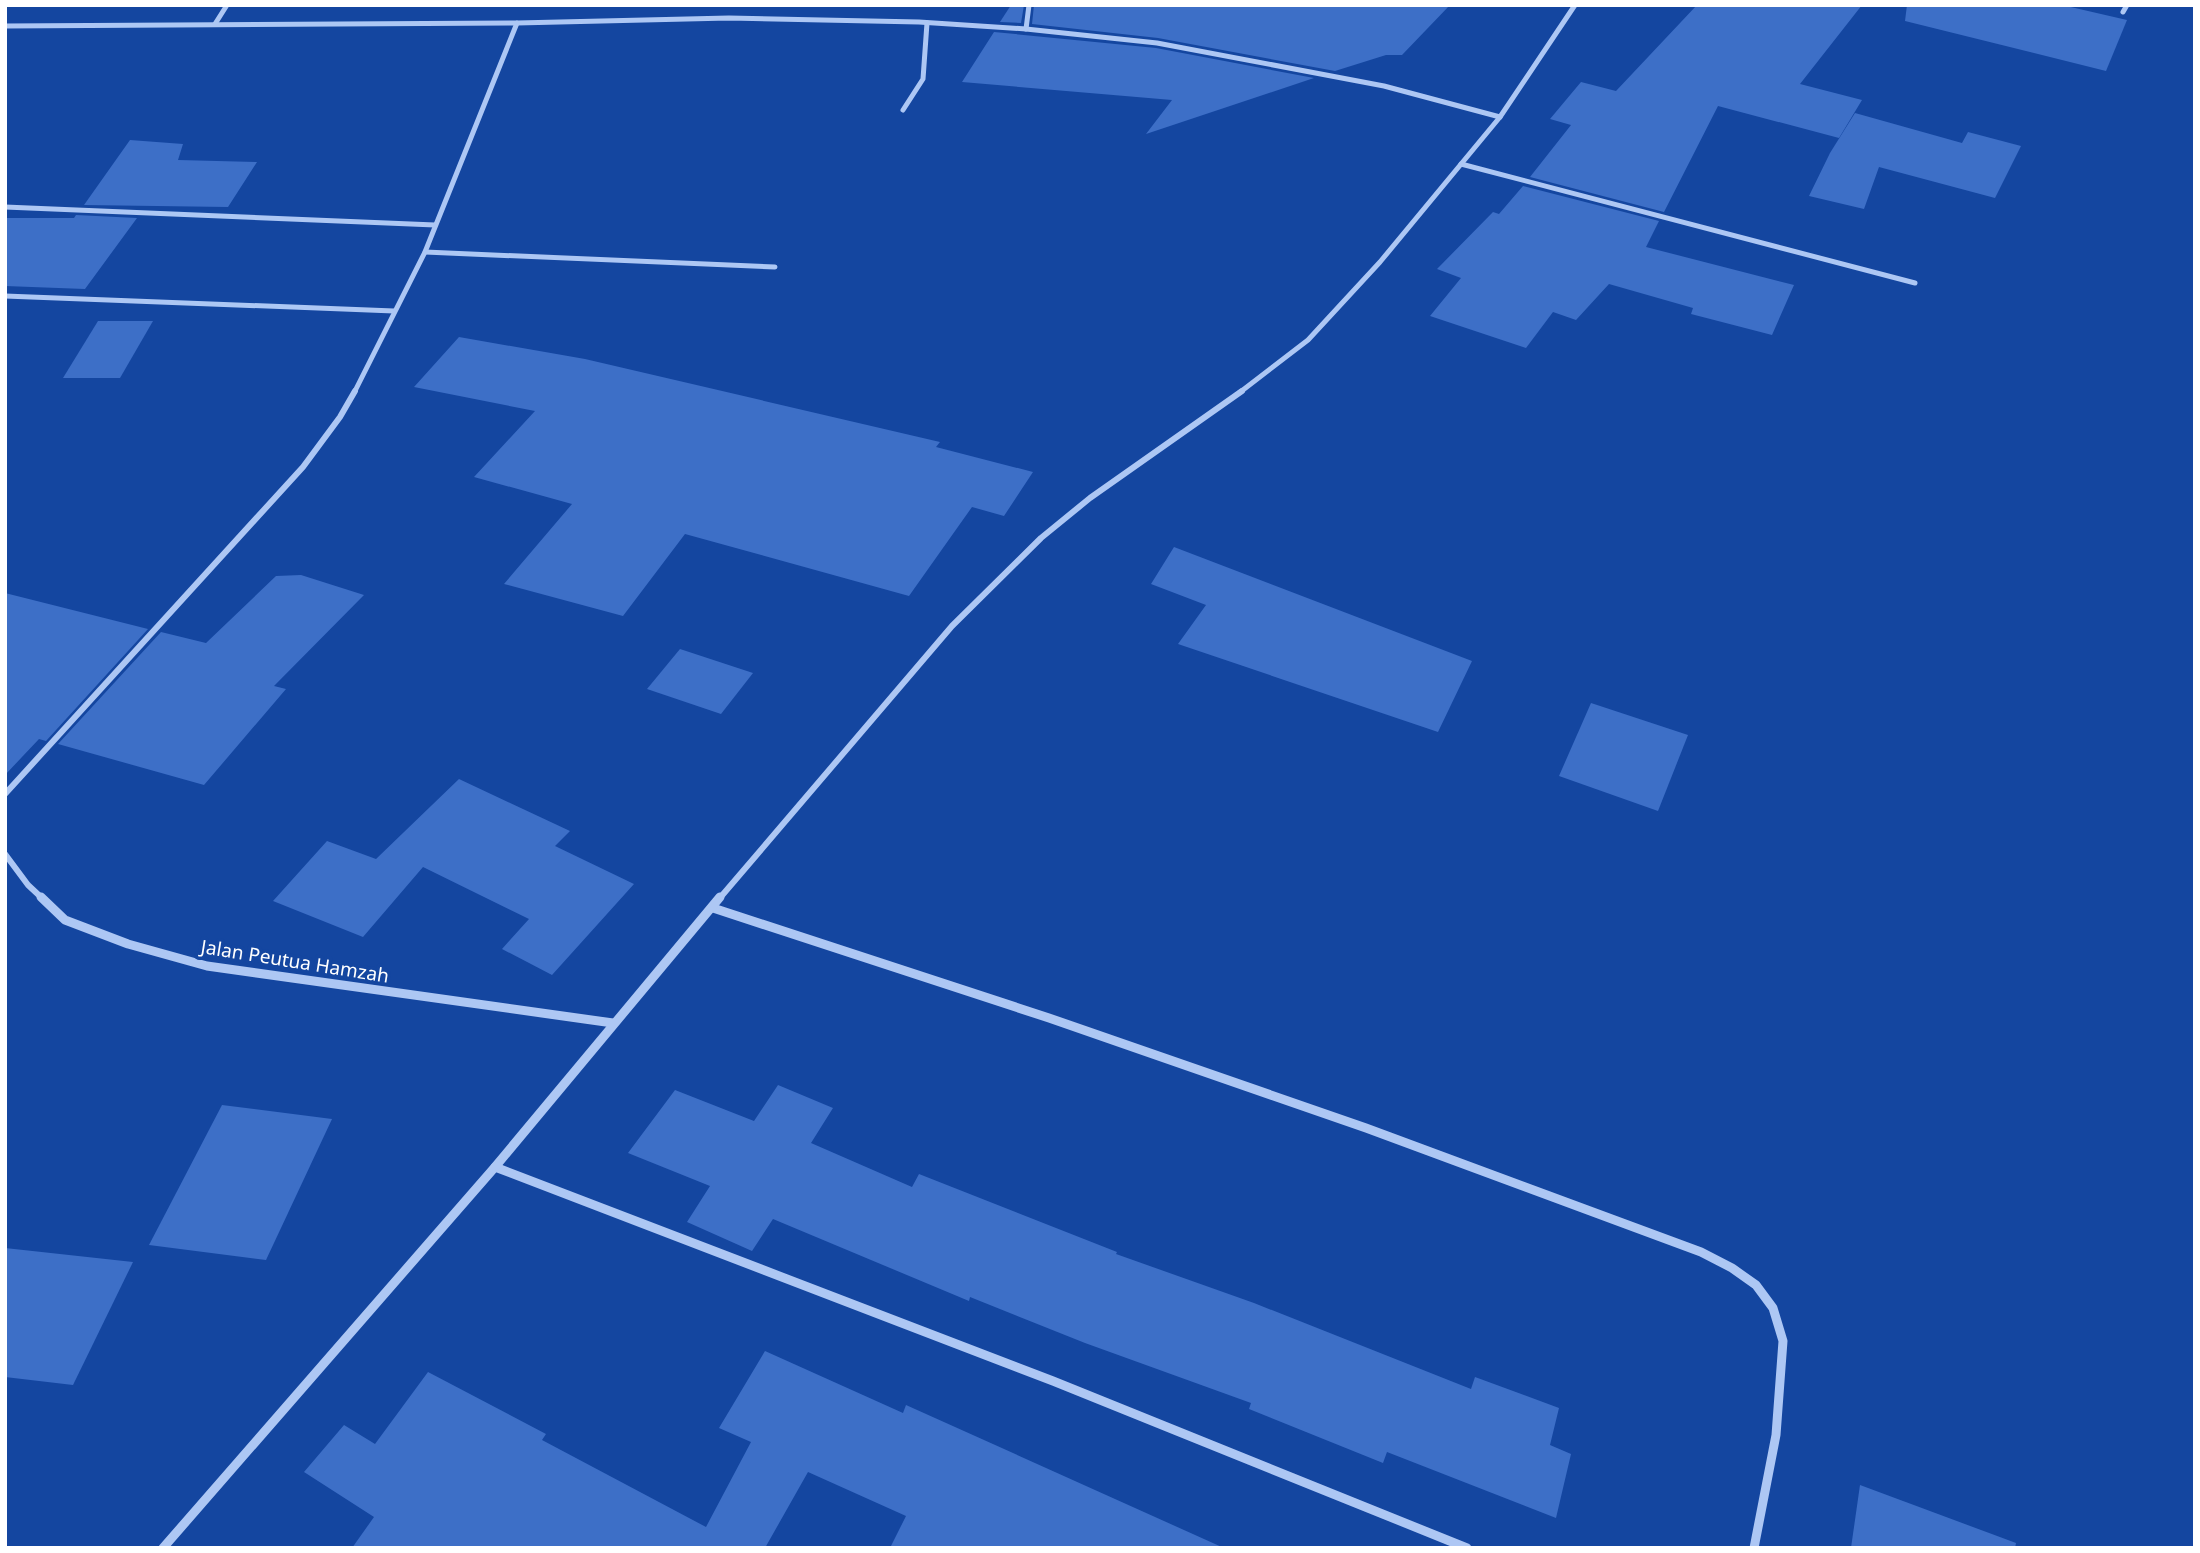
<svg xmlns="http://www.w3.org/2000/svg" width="2200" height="1553" font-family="'Noto Sans',sans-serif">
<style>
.building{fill:#3d6fc7}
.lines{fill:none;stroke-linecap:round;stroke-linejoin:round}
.minor-far2{stroke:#adc7f4;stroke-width:5}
.minor-far1{stroke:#adc7f4;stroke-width:6}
.minor{stroke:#adc7f4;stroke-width:9}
.labels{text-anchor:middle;stroke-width:7;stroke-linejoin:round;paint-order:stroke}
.street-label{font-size:19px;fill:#fff;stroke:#1446a0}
</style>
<rect width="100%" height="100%" fill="#1446a0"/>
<!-- building -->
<g class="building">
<path d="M1011,5h13l-3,18 -21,-1z"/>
<path d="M1034,5h416l-48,50h-16l-51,16 -177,-33 -126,-14z"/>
<path d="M1697,5h165l-62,79 62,16 -23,38 -121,-32 -54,106 -134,-35 41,-52 -21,-6 31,-37 35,9z"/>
<path d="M1907,5h155l65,15 -21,51 -201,-50z"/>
<path d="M994,32l162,16 158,30 -168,56 26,-34 -210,-18z"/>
<path d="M1855,113l107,30 6,-11 53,14 -26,52 -116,-31 -15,42 -55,-13 21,-43z"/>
<path d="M130,140l53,4 -5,16 79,2 -29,45 -144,-2z"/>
<path d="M1523,186l136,35 -13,26 148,38 -22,50 -81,-21 2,-6 -84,-24 -33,36 -23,-8 -27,36 -96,-32 31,-38 -24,-9 56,-57 6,2z"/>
<path d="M76,215l61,3 -52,71 -80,-3v-68h69z"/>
<path d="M98,321h55l-33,57h-57z"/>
<path d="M459,337l126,22 355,83 -4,5 97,25 -29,44 -32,-9 -63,89 -224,-62 -62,82 -119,-32 68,-80 -98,-27 61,-66 -121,-24z"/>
<path d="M1174,547l298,114 -34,71 -260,-88 28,-39 -55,-21z"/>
<path d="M301,575l63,20 -90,91 12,3 -82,96 -146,-41 103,-112 45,11 70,-67z"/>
<path d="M5,593l143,36 -102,112 -7,-2 -34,36z"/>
<path d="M680,649l73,24 -32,41 -74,-25z"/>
<path d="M1591,703l97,32 -30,76 -99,-35z"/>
<path d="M459,779l111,52 -15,15 79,38 -82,91 -50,-26 27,-30 -106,-52 -60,70 -90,-36 54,-60 49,18z"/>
<path d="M778,1085l55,23 -22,35 101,44 7,-13 198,78 -1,2 138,49 217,86 4,-12 84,31 -9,37 21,9 -15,64 -169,-66 -4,11 -134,-54 2,-6 -166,-60 -115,-46 -1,4 -196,-82 -21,32 -65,-29 23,-36 -82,-33 47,-63 79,31z"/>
<path d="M222,1105l110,14 -66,141 -117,-15z"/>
<path d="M5,1248l128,14 -60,123 -68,-8z"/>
<path d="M765,1351l138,62 3,-8 318,143h-334l16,-32 -98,-44 -43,76h-413l22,-31 -70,-45 40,-47 31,19 53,-72 118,62 -4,6 164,87 45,-85 -32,-14z"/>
<path d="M1860,1485l156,58 -1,5h-164z"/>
</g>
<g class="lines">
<!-- minor-far2 -->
<g class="minor-far2">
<path d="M2123,12l4,-7"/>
<path d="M215,24l12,-19"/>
<path d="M5,26l512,-3 212,-5 190,4 107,7 131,14 227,43 116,31"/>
<path d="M1026,29l3,-24"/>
<path d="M903,110l20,-31 4,-56"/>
<path d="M1461,164l454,119"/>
<path d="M5,207l430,18"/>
<path d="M425,252l350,15"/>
<path d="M5,296l389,15"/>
<path d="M354,393l71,-141 92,-229"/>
<path d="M1239,393l69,-53 72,-78 120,-145 75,-112"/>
</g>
<!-- minor-far1 -->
<g class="minor-far1">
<path d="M5,794l298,-327 37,-50 15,-26"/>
<path d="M5,854l23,31 15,14"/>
<path d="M719,899l233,-273 89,-88 49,-40 152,-107"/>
</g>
<!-- minor -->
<g class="minor">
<path d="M41,897l24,23 63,24 79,22 406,57"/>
<path d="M713,908l336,110 317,110 335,124 31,16 24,17 17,23 10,33 -7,94 -22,113"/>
<path d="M495,1167l558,214 414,167"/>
<path d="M163,1548l332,-381 225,-270"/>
</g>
</g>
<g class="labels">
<!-- street labels -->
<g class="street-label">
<text transform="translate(295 961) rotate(9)" y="7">Jalan Peutua Hamzah</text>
</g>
</g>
<!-- border -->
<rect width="2200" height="1553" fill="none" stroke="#ffffff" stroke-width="14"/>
</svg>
